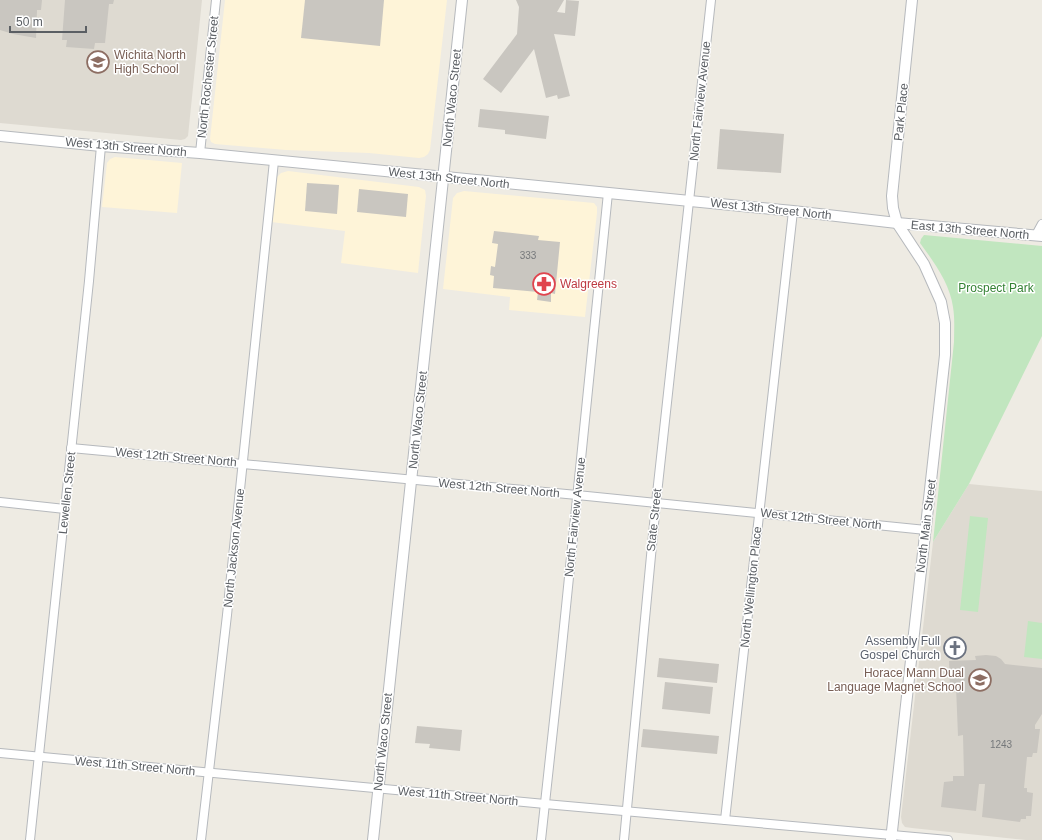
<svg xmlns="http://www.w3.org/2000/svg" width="1042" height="840" font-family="Helvetica,sans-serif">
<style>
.commercial{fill:#fef4d8}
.education{fill:#dedad1}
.green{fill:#c1e6bf}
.building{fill:#c9c6c0}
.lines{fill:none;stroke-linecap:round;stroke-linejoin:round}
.minor-casing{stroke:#b6b9bd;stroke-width:10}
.tertiary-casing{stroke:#b6b9bd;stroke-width:12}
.minor{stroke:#fff;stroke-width:8}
.tertiary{stroke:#fff;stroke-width:10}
.labels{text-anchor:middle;stroke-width:3;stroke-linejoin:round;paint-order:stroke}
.number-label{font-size:10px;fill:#76797b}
.education-label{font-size:12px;fill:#785e54;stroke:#fff;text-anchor:start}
.street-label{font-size:12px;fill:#5b5f64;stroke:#fff}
.health-label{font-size:12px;fill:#be3a42;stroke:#fff;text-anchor:start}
.park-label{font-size:12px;fill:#348234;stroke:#fff}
.worship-label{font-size:12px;fill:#5b616d;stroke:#fff;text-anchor:end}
</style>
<rect width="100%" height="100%" fill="#eeebe3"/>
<!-- commercial -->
<g class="commercial">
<path d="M225,0h222l-17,150 -2,4 -4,3 -5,1 -50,-5 -83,-3 -71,-6 -4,-2 -1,-3z"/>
<path d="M115,157l67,6 -5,50 -75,-6 5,-44 3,-4z"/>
<path d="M288,171l131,16 6,3 1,6 -8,77 -77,-10 4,-32 -74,-9 4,-43 6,-6z"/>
<path d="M464,191l130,12 3,4v6l-12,104 -76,-7 1,-13 -67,-8 10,-91 4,-5z"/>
</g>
<!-- education -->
<g class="education">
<path d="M0,0h202l-14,136 -3,3 -4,1 -181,-17z"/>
<path d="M969,484l73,7v349h-16l-114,-12 -7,-1 -3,-4 -1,-6 32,-275z"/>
</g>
<!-- green -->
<g class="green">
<path d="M924,235l118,11v90l-73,148 -36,58 21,-200c0,-11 1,-23 -1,-35 -3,-23 -19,-45 -33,-64l1,-4z"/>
<path d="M970,516l18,2 -10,94 -18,-2z"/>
<path d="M1028,621l14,2v36l-18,-2z"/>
</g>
<!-- building -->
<g class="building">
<path d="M0,0h42l-1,10h-4l-1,28 -23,-4 -13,-4z"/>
<path d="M65,0h49l-1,4h-4l-4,39h-10l-1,6 -28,-2 1,-7h-5z"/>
<path d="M305,0h79l-4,46 -79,-8z"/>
<path d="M516,0h48l-7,12 8,1 1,-13 13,1 -4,35 -21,-2 16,62 -12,3 -1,-4 -11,3 -12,-49 -33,44 -18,-14 34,-45 2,-27z"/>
<path d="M480,109l69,7 -3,23 -41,-5v-4l-27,-3z"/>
<path d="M720,129l64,5 -3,39 -64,-4z"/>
<path d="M307,183l32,2 -2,29 -32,-3z"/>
<path d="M359,189l49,5 -2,23 -49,-5z"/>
<path d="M494,231l45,5 -1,4 22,2 -5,52 -4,-1v9l-14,-2 1,-8 -45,-4 1,-12 -4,-1 1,-9 4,1 3,-23 -6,-1z"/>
<path d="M986,655l10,1 5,3 4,5 37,4v46l-7,11v4h5l-3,24h-4l-1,4h-5l-3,31h3v4l6,1 -2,23h-5v3h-5l-1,3 -38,-5 3,-33h-6l-3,27 -35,-4 3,-25 9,-1v-5h11l-1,-41 -5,1 -2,-50 -6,1 -1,-26 27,-1 -1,-4z"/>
<path d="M659,658l60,6 -2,19 -60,-6z"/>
<path d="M665,682l48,5 -3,27 -48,-5z"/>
<path d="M417,726l45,4 -2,21 -31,-3 1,-4 -15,-1z"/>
<path d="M643,729l76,7 -2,18 -76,-7z"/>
</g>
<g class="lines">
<!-- minor casing -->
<g class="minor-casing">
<g id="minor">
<path d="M200,153l16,-153"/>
<path d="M1036,235l6,-11"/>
<path d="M71,448l506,47 349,35"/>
<path d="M0,502l65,7"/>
<path d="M0,753l545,51 403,36"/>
<path d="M725,820l68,-609"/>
<path d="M30,840l59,-559 12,-135"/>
<path d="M201,840l26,-225 47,-454"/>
<path d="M541,840l20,-184 47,-463"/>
<path d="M624,840l32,-337 55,-503"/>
</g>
</g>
<!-- tertiary casing -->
<g class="tertiary-casing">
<g id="tertiary">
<path d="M0,136l101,10 99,7 593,58 104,12 145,13"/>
<path d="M373,840l89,-840"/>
<path d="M891,840l54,-485v-32l-4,-21 -17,-38 -27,-41 -4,-15 -1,-12 20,-196"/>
</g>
</g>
<!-- minor -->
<use href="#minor" class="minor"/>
<!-- tertiary -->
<use href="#tertiary" class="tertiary"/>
</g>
<!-- icons -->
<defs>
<g id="school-ring" transform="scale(1.15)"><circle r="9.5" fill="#fff" stroke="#8d6e63" stroke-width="1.5"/><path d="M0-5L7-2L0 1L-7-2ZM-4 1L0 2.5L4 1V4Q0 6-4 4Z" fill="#8d6e63"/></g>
<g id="pharmacy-ring" transform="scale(1.15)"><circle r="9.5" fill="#fff" stroke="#e0444e" stroke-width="1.5"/><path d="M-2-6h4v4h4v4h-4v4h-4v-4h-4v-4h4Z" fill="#e0444e"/></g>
<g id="church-ring" transform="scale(1.15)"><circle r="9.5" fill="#fff" stroke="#6b7280" stroke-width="1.5"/><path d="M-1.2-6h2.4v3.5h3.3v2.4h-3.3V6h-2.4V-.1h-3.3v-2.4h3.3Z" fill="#6b7280"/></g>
</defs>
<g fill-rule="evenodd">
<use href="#school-ring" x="98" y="62"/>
<use href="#pharmacy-ring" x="544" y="284"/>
<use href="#church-ring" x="955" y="648"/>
<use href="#school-ring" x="980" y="680"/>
</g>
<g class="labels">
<!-- number labels -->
<g class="number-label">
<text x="528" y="259">333</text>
<text x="1001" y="748">1243</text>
</g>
<!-- education labels -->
<g class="education-label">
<text x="114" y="59">Wichita North<tspan x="114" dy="14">High School</tspan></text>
<text x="964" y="677" text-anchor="end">Horace Mann Dual<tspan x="964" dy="14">Language Magnet School</tspan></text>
</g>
<!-- street labels -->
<g class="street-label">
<text transform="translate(208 77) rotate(-84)" y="4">North Rochester Street</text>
<text transform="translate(452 98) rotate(-84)" y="4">North Waco Street</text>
<text transform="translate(700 101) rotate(-84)" y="4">North Fairview Avenue</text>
<text transform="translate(901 112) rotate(-84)" y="4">Park Place</text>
<text transform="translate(126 147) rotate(5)" y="4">West 13th Street North</text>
<text transform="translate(449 178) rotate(6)" y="4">West 13th Street North</text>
<text transform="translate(771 209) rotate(6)" y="4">West 13th Street North</text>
<text transform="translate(970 230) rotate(5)" y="4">East 13th Street North</text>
<text transform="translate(418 420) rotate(-84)" y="4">North Waco Street</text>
<text transform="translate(176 457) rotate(5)" y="4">West 12th Street North</text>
<text transform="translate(499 488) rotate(5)" y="4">West 12th Street North</text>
<text transform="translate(67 493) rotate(-84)" y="4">Lewellen Street</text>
<text transform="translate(575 517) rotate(-84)" y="4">North Fairview Avenue</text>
<text transform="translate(821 519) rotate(6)" y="4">West 12th Street North</text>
<text transform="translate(654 520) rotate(-84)" y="4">State Street</text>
<text transform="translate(926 526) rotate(-83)" y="4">North Main Street</text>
<text transform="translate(234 548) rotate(-84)" y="4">North Jackson Avenue</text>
<text transform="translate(751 587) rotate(-84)" y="4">North Wellington Place</text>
<text transform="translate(383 742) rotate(-84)" y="4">North Waco Street</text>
<text transform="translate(135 766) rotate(5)" y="4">West 11th Street North</text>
<text transform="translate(458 796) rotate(5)" y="4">West 11th Street North</text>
</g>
<!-- health labels -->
<g class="health-label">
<text x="560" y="288">Walgreens</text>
</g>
<!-- park labels -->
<g class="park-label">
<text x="996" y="292">Prospect Park</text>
</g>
<!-- worship labels -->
<g class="worship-label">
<text x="940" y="645">Assembly Full<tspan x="940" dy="14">Gospel Church</tspan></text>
</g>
</g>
<!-- scale -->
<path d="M10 26v6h76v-6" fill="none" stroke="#5b5f64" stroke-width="2"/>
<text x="16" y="26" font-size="12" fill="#5b5f64" stroke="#ffffff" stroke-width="3" paint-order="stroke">50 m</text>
</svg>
